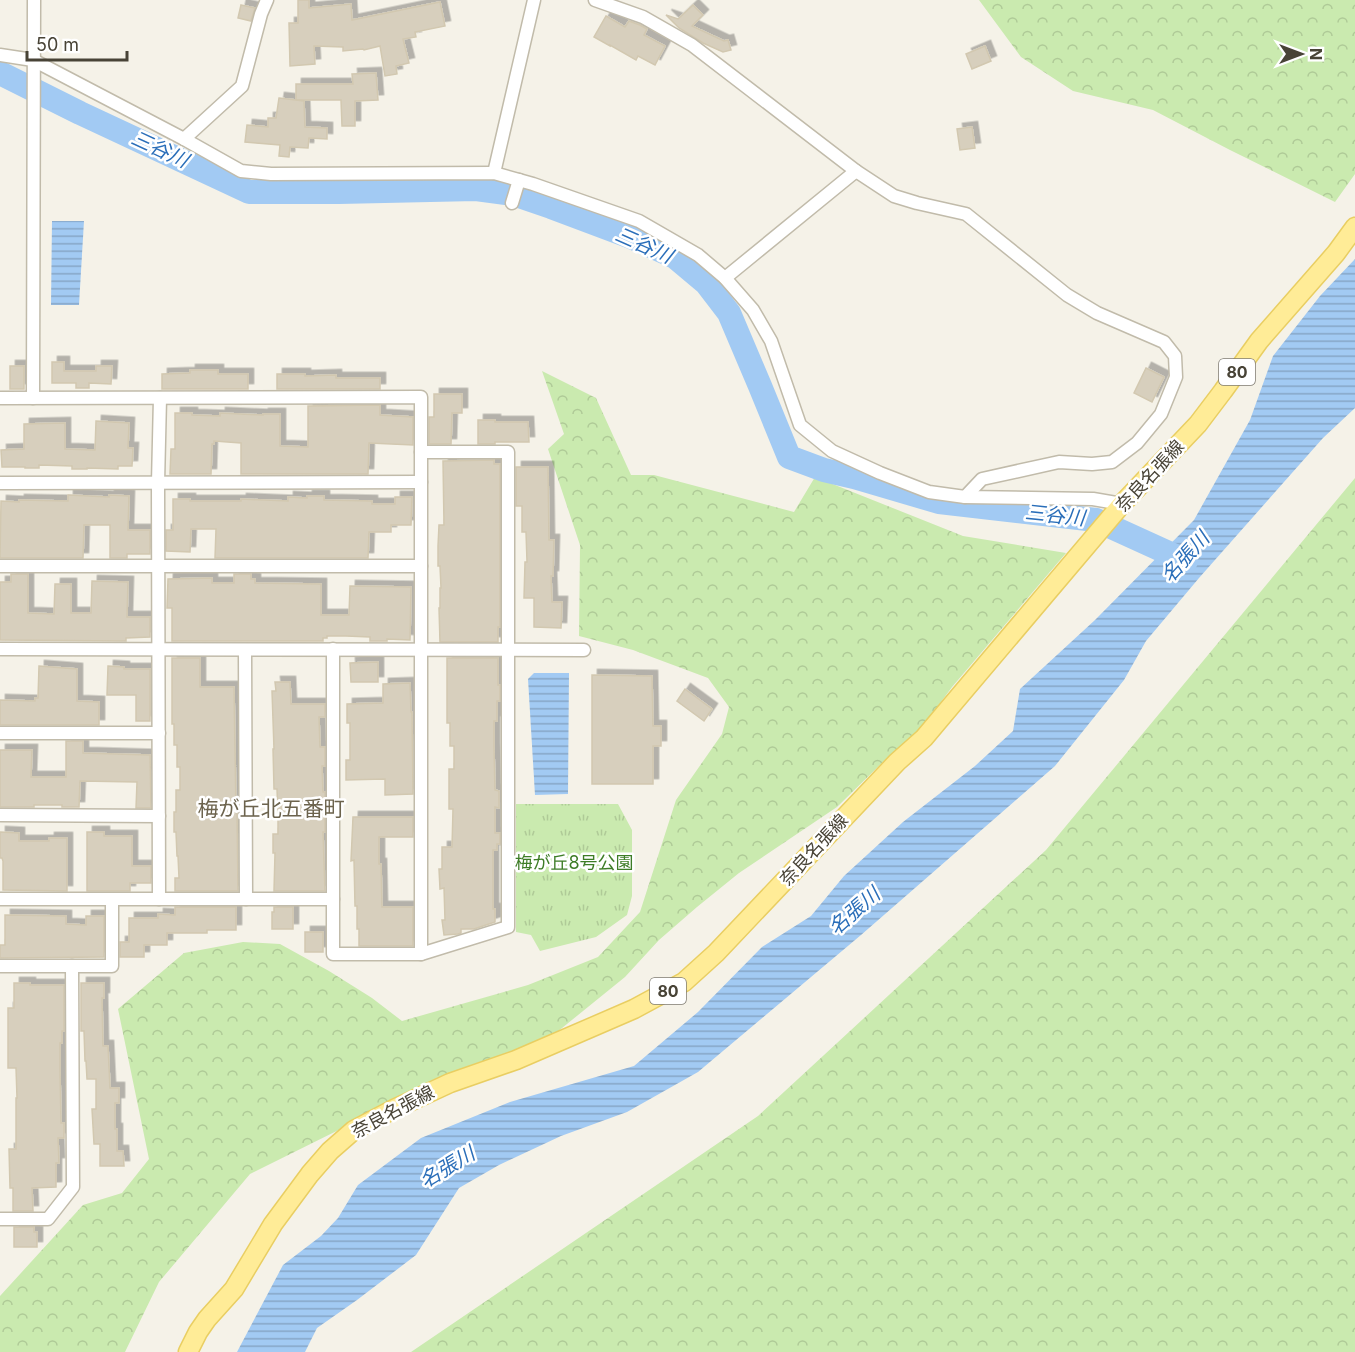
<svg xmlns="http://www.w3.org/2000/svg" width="1355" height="1352" font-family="Inter,'Noto Sans JP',sans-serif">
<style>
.forest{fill:url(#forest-crowns)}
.park{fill:url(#park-tufts)}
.water{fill:url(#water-rules)}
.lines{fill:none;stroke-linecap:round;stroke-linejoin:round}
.river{stroke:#a2caf3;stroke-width:24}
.building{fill:#d7cfbd;stroke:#d2c8b0;stroke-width:1.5;filter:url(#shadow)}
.minor-casing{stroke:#c1bbaa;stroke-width:15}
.primary-casing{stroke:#e9ce62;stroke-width:21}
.minor{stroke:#fff;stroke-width:12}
.primary{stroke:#ffec97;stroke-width:18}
.labels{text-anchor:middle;stroke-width:5;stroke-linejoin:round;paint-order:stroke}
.shield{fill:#fff;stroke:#7f7b72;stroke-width:1.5}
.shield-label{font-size:16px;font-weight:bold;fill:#484336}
.street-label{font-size:18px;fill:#484336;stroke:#fff}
.park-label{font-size:18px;fill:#3e7d27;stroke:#fff}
.water-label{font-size:20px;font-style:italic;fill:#2a6eb9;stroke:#fff}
.quarter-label{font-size:21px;fill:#6c634d;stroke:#fff}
</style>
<defs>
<pattern id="forest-crowns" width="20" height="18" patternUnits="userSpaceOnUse" patternTransform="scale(1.5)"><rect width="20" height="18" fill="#caeaaf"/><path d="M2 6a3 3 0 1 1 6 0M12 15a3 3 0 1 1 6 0" fill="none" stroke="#afca97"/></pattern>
<pattern id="park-tufts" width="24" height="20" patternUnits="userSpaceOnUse" patternTransform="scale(1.5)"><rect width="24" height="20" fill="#caeaaf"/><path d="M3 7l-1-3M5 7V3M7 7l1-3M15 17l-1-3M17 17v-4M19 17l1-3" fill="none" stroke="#afca97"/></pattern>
<pattern id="water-rules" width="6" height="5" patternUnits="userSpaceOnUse" patternTransform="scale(1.5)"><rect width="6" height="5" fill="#a2caf3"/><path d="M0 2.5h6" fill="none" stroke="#86a6c6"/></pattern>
<filter id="shadow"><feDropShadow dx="5.5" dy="-5.5" stdDeviation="0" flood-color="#0004"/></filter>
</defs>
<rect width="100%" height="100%" fill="#f5f2e8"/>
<!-- forest -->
<g class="forest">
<path d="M979,0h376v174l-20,28 -105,-52 -77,-40 -80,-19 -52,-34z"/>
<path d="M542,371l54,27 35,77h23l140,37 21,-35 148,59 103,17 -114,134 -31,42 -34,29 -50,49 -98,66 -42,34 -38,33 -34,37 -79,64 -159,65 -137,68 -91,108 -34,70h-125v-56l83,-91 39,-12 27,-34 -31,-150 66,-56 59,-11 37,2 49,27 43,27 30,23 126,-36 70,-28 42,-45 36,-112 46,-66 7,-27 -21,-29 -75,-28 -54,-14 1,-91 -32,-96 16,-15z"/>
<path d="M1355,478v874h-944l347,-236 288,-266z"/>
</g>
<!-- park -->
<path class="park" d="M516,804h102l14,26v66l-5,19 -31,22 -56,14 -9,-16 -15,-3z"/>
<!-- water -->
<g class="water">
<path d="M52,221h32l-5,84h-28z"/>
<path d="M1355,259v149l-32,30 -124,140 -53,63 -22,39 -69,86 -194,169 -163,137 -71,40 -66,24 -62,29 -40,23 -43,67 -59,45 -40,28 -12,24h-68l46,-87 38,-29 17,-18 20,-33 63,-47 89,-36 124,-36 64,-54 64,-65 49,-31 33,-40 59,-54 72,-56 38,-35 7,-42 75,-69 99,-100 56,-100 23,-64 47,-60z"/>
<path d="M534,673h35l-1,121 -33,1 -7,-116z"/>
</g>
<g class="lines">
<!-- river -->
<path class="river" d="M0,73l80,40 169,79h90l137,-3 37,5 38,13 80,30 44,20 31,26 23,30 31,73 29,71 35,13 30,7 85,25 157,18 90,41"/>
</g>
<!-- building -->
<g class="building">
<path d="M298,0h11v8l42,-4 1,16 88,-18 5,24 -30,6 1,5 -13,2 6,24 -13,3 1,8 -12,2 -5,-30 -16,4 -1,-1 -20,2v-4l-29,-1 1,18 -25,2 -1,-43h9z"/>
<path d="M241,5l14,3 -4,13 -13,-3z"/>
<path d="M693,5l10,10 -11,11 32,15 4,-1 3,10 -8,2 -20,-9 -24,-15 -13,-13 12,4z"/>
<path d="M606,16l19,11 4,-6 11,4 7,4 -3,6 21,11 -10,19 -17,-9 -2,4 -26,-15v1l-16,-9z"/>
<path d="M985,46l6,15 -19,8 -6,-15z"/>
<path d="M376,73l2,27 -23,1v25h-13l-1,-26h-45v-16h57l-1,-10z"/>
<path d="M279,98l25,3 1,26 22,1v11l-18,-1 -1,10 -18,-1 -1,10 -10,-1 1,-11 -35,-3 2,-17 21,2v-9h8z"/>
<path d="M972,127l3,21 -15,2 -3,-21z"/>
<path d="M52,362h12v9h32v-5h16l-1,18 -22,-1v5h-13v-5h-24z"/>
<rect x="10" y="366" width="14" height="23"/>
<path d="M1146,368l18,9 -12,25 -18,-9z"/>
<path d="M190,370h28v4h30v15h-86v-15l28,-1z"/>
<path d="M277,374h28v2l31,-1v3h44v11h-103z"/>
<path d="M434,394h28v19h-10l-1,31h-22v-27h5z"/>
<path d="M380,405v10l33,2v28l-44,-2 -1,31h-127v-31l-27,-2v3h-2l-1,30h-41l1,-25h4v-36h17v2l28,1v-3l43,2v-1h17v32l28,1v-41z"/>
<path d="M478,420h17v2h33l1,20h-34v2h-17z"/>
<path d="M96,421l33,2 -1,25h5l-1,18h-14v3l-31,-1v1h-15v-3l-33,-1v3h-14v-1h-23l-1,-17 23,-1v-25l41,-1v26l30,1z"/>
<path d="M494,460v4h6v163h-2v15h-58l-1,-34h1v-20h1l-1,-22h-2v-20l1,-21h5l-1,-64z"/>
<path d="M516,467h32l1,73h5l-1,36h-2l1,26h10l-1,26 -27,-1v-29h-10l1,-36h2l-1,-30h-4v-26h-6z"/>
<path d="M68,495l41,2v-2l20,1 -1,34h22v24h-23v4h-17v-33h-26l-1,33h-83l1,-57 18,1v-2l49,1z"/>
<path d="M307,496h17v4l48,1v3h23v-7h17l-1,28h-20v7h-22l-1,26h-153l1,-29h-25l-1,23 -24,-1v-21h7v-31h17v2h51v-2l47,2v-4l19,1z"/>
<path d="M11,574h17v39l26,1 1,-30h16v29h20l1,-32 36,1 -1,35h23v20l-24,1v3l-126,-1v-58h11z"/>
<path d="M234,574h17v5h4v4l66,1v31h28l1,-29 61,1 -1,53 -23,-1v2h-17v-4l-24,-1h-19v2h-4v3h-151v-33h-5l1,-29 44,-1v5h22z"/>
<path d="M172,658h28v29h34l2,124h1l1,80h-63v-13h4l-1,-22h-1l-1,-24h-2v-20h2v-22h4v-23h-3v-22h-3v-21h-2z"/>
<path d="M447,658h51v27h2v16h-3v20h-3v26l1,43 4,1v17l-4,-1v26h5v11h-3v6h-4v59h2v13l-21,7h-13v4l-3,1 -14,1 -2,-15h3l-1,-32 -4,1 -1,-20h3v-22h10l1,-38h-4v-40h5v-23h-4v-23h-3z"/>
<path d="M378,662v20h-27l-1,-19z"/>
<path d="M39,666l38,3v32l22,1v23h-99v-25l35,1v-3h3z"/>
<path d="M108,666l16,1v2h26v52h-14v-26h-29z"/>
<path d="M592,675l60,1 1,50h8v20h-8v38h-61z"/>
<path d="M275,682h15l1,22h34v13h-6l1,30h5v19h-3l1,26h2v40h-2l2,59h-51l1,-38h-2v-19h5v-20l-1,-25h-3l-1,-40h1l-2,-58h4z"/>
<path d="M410,683l1,29h1l1,82 -28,1v-16l-39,1v-20h4v-37h-3v-19l36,-1v-19z"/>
<path d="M685,689l27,20 -8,12 -27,-20z"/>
<path d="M66,741h17v12l67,2 1,53h-15l1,-26 -57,-1 -1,26h-17v-2h-28v2h-34v-57h32l-1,27h35z"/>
<path d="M353,817h60v20h-34v27h2l1,43h31v39h-54v-17h-2v-23h-2l-1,-46 -3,1z"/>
<path d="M0,832l19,1v8h30v-3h18v53l-64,-1v-29l-1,-3h-2z"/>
<path d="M87,832h17v4h28v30h19v17h-21v8h-43z"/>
<path d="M175,907h61v23h-29v3h-40v12h-23v12h-24v-15h9v-24h29v-4l17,1z"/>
<path d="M274,907h19v22h-21v-17h2z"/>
<path d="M5,915l61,1v8l20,1v-9h18v41l-104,1v-13h5z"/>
<rect x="305" y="932" width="18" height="20"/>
<path d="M14,983h16v2h34v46h-2v12h-2v29l1,51h3v15h-6l1,25h-3v24l-24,1 1,23h-20v-23h-3l-1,-39h7v-51h1l-1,-30h-8v-60h6z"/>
<path d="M81,983h23v15h-2l1,48h5l2,42h9v15h-4v26h2v22h6l1,15h-24v-22h-6l-2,-35h4v-30h-9l-1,-18h-1l-1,-30h-3z"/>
<path d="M14,1227h20v5h3v15h-23z"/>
</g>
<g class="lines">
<!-- minor casing -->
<g class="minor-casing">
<g id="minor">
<path d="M595,0l48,17 49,28 164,126 38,25 23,7 49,11 101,81 30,18 67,29 11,14 1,21 -15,37 -24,29 -25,19 -20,2 -33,-2 -77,17 -17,18"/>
<path d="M0,55l33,5 151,79 57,32 30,3 223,-1 39,11 106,37 59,34 27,23 28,32 18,31 29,84 32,26 48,22 49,19 36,5 128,2 29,5"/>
<path d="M184,139l58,-53 19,-72 6,-14"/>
<path d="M494,173l40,-173"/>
<path d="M512,203l7,-23"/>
<path d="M725,278l131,-107"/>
<path d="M0,398l421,-1v557"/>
<path d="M33,398l1,-398"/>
<path d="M0,483l421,-1"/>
<path d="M0,566h421"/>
<path d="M0,649l584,1"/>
<path d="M333,649v305h88l87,-27v-475h-87"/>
<path d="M245,650l1,249"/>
<path d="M0,733h159"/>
<path d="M0,815l159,1"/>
<path d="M0,899h333"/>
<path d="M159,899l-1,-416 2,-85"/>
<path d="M0,966h112v-66"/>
<path d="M0,1219h48l25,-32 -1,-221"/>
</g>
</g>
<!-- primary casing -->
<g class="primary-casing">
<path id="primary" d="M188,1352l10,-20 9,-13 27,-30 39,-65 37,-50 20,-23 24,-21 40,-21 56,-26 66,-23 118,-51 50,-27 32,-29 181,-191 27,-24 21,-25 177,-209 76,-80 25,-33 36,-50 77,-88 19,-26"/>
</g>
<!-- minor -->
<use href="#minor" class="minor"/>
<!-- primary -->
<use href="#primary" class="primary"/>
</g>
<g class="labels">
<!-- shield labels -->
<g class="shield">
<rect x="1219" y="359" width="36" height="26" rx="4.5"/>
<rect x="650" y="978" width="36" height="26" rx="4.5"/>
</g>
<g class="shield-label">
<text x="1237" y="378">80</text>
<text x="668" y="997">80</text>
</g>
<!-- street labels -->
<g class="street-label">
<text transform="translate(1150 476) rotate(-47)" y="6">奈良名張線</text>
<text transform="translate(814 850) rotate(-47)" y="6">奈良名張線</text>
<text transform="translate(393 1112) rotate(-28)" y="6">奈良名張線</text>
</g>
<!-- park labels -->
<g class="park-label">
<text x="574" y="869">梅が丘8号公園</text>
</g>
<!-- water labels -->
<g class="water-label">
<text transform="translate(160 149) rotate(25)" y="7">三谷川</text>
<text transform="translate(644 245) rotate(24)" y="7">三谷川</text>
<text transform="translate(1055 515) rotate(6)" y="7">三谷川</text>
<text transform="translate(1185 557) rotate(-48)" y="7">名張川</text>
<text transform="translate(854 911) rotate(-41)" y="7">名張川</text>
<text transform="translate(447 1167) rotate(-31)" y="7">名張川</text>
</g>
<!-- quarter labels -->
<g class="quarter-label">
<text x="271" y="816">梅が丘北五番町</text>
</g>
</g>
<!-- north arrow -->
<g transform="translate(1301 54) rotate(90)" stroke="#ffffff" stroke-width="4.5" paint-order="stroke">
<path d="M0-4.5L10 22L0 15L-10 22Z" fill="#484336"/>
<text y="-9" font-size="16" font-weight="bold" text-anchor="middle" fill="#484336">N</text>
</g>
<!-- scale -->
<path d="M27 51v9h100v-9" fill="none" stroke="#484336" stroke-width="3"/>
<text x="36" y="51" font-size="18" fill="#484336" stroke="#ffffff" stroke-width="4.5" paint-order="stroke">50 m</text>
</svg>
